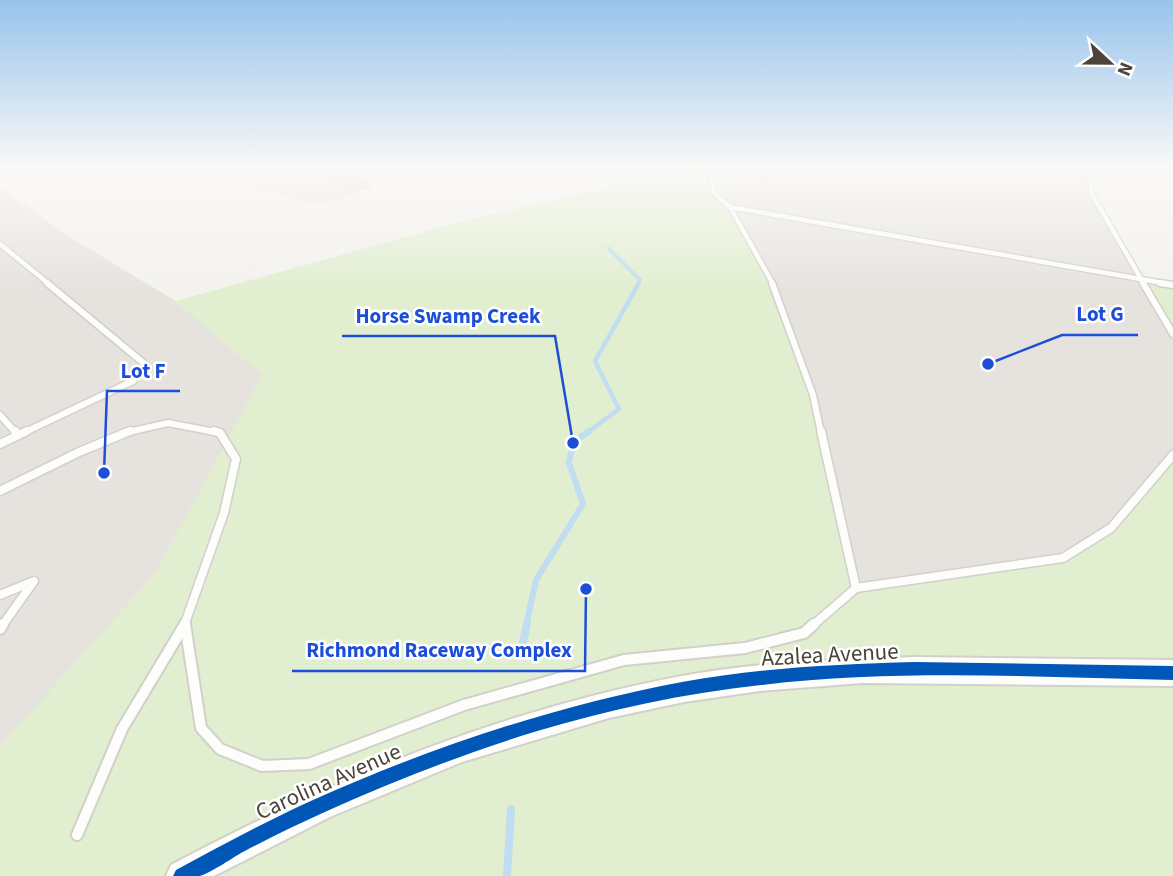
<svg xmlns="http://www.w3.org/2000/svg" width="1173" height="876" font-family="'Source Sans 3',sans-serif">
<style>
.residential{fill:#e7e4dc}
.green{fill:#e1eecf}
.parking{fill:#e6e3df}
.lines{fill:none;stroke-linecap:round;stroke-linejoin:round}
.stream-far3{stroke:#c0ddf1;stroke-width:3.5}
.stream-far2{stroke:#c0ddf1;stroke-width:4.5}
.stream-far1{stroke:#c0ddf1;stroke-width:6}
.stream{stroke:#c0ddf1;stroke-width:8}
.building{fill:#dedbd6}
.service-far3-casing{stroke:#d2d0cb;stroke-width:7}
.service-far2-casing{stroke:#d2d0cb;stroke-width:9}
.service-far1-casing{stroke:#d2d0cb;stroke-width:11}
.service-casing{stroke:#d2d0cb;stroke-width:14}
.tertiary-casing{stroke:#d2d0cb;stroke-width:4}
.service-far3{stroke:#fdfdfc;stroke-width:4.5}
.service-far2{stroke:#fdfdfc;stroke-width:6}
.service-far1{stroke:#fdfdfc;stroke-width:8}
.service{stroke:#fdfdfc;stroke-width:10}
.tertiary{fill:#fdfdfc;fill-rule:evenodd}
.cycleway-casing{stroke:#fff;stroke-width:5}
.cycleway{fill:#0057b8;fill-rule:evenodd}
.labels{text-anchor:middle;stroke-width:5;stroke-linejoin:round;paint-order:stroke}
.near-street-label{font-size:23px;fill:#4b4439;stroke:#fff}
.leader{fill:none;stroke:#1d4ed8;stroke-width:2.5}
.callout-dot{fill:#1d4ed8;stroke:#fff;stroke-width:2.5}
.callout-label{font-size:21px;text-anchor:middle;font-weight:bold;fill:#1d4ed8;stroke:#fff;stroke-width:5;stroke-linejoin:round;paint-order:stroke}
</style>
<rect width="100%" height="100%" fill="#f4f2ee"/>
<!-- residential -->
<path class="residential" d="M200,169h185l-36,29 -37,6z"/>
<!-- green -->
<path class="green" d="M684,169h405l3,25 47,85 34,6v591h-1173v-689l18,19 158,95 280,-78z"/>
<!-- parking -->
<g class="parking">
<path d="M709,169h380l3,25 81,140v121l-62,73 -48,30 -207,30 -43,-193 -35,-102z"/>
<path d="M0,187l71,51 105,64 86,73 -106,197 -156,174z"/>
</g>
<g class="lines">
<!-- stream-far3 -->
<path class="stream-far3" d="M608,248l32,32 -2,4"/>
<!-- stream-far2 -->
<path class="stream-far2" d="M587,433l32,-24 -24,-48 44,-78"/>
<!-- stream-far1 -->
<path class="stream-far1" d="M526,626l10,-46 47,-76 -14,-41 4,-20 16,-12"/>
<!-- stream -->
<g class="stream">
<path d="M522,647l5,-23"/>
<path d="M507,876l4,-67"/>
</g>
</g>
<!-- building -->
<path class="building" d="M340,169h10l23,18 -23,7 -23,-21z"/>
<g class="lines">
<!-- service-far3 casing -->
<g class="service-far3-casing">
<g id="service-far3">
<path d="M710,169l4,24 16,14 43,77"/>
<path d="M1089,169l3,25 52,90"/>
<path d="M730,207l439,77"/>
<path d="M0,244l49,40"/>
</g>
</g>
<!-- service-far2 casing -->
<g class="service-far2-casing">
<g id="service-far2">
<path d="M772,283l41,112 8,38"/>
<path d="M1143,283l30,51"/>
<path d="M1160,283l13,2"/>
<path d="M0,415l16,18"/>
<path d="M23,433l110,-52 13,-16 -99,-82"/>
<path d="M124,433l44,-10 52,10"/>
</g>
</g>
<!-- service-far1 casing -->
<g class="service-far1-casing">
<g id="service-far1">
<path d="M15,431l3,4"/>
<path d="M821,431l35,157"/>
<path d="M0,444l27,-13"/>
<path d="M0,491l79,-39 51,-21"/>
<path d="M0,595l34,-14 -32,45"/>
<path d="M184,626l40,-113 12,-54 -16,-26 -6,-2"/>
<path d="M812,626l44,-38 207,-30 48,-30 62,-73"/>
</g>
</g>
<!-- service casing -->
<g class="service-casing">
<g id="service">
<path d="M185,624l16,104 19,21 42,17 47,-2 155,-59 160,-45 121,-12 59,-15 10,-9"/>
<path d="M0,629l3,-5"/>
<path d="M77,835l45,-106 63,-105"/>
</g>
</g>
<!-- tertiary casing -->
<g class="tertiary-casing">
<path id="tertiary" d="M915,657l258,3v26l-310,-3 -103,8 -76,11 -75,16 -147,44 -132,55 -116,59h-48l5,-11c162,-86 330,-155 511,-189 77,-14 155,-17 233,-19z"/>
</g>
<!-- service-far3 -->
<use href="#service-far3" class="service-far3"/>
<!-- service-far2 -->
<use href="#service-far2" class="service-far2"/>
<!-- service-far1 -->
<use href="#service-far1" class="service-far1"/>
<!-- service -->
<use href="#service" class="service"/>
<!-- tertiary -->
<use href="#tertiary" class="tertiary"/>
<!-- cycleway casing -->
<g class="cycleway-casing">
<path id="cycleway" d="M915,662l258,4v14c-137,-3 -275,-11 -412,5 -76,8 -153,25 -227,47 -71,22 -140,49 -207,79 -29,13 -58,27 -86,42 -10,6 -31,20 -41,23 -8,0 -19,0 -27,0l3,-6c45,-24 90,-49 137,-70 118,-53 242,-94 369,-118 77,-14 155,-18 233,-20z"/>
</g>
<!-- cycleway -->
<use href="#cycleway" class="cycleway"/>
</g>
<!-- sky -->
<linearGradient id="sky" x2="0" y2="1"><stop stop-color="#98c4ec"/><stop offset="0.58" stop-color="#faf9f7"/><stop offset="1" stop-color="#faf9f7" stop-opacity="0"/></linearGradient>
<rect width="1173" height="292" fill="url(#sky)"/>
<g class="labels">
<!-- near-street labels -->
<g class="near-street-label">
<text transform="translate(830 654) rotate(-3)" y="8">Azalea Avenue</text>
<text transform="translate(328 781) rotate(-24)" y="8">Carolina Avenue</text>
</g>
</g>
<!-- callouts -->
<path class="leader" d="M988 364L1062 335H1138M573 443L555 336H342M104 473L107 391H180M586 589L585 671H292"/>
<g class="callout-dot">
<circle cx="988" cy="364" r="7"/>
<circle cx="573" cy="443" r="7"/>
<circle cx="104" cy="473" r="7"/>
<circle cx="586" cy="589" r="7"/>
</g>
<g class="callout-label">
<text x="1100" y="321">Lot G</text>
<text x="448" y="323">Horse Swamp Creek</text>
<text x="143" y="378">Lot F</text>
<text x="439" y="657">Richmond Raceway Complex</text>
</g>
<!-- north arrow -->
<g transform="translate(1110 63) rotate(112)" stroke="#ffffff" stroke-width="5" paint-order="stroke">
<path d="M0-5L12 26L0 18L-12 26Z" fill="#4b4439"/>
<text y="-10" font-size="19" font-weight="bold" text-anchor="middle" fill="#4b4439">N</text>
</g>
</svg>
